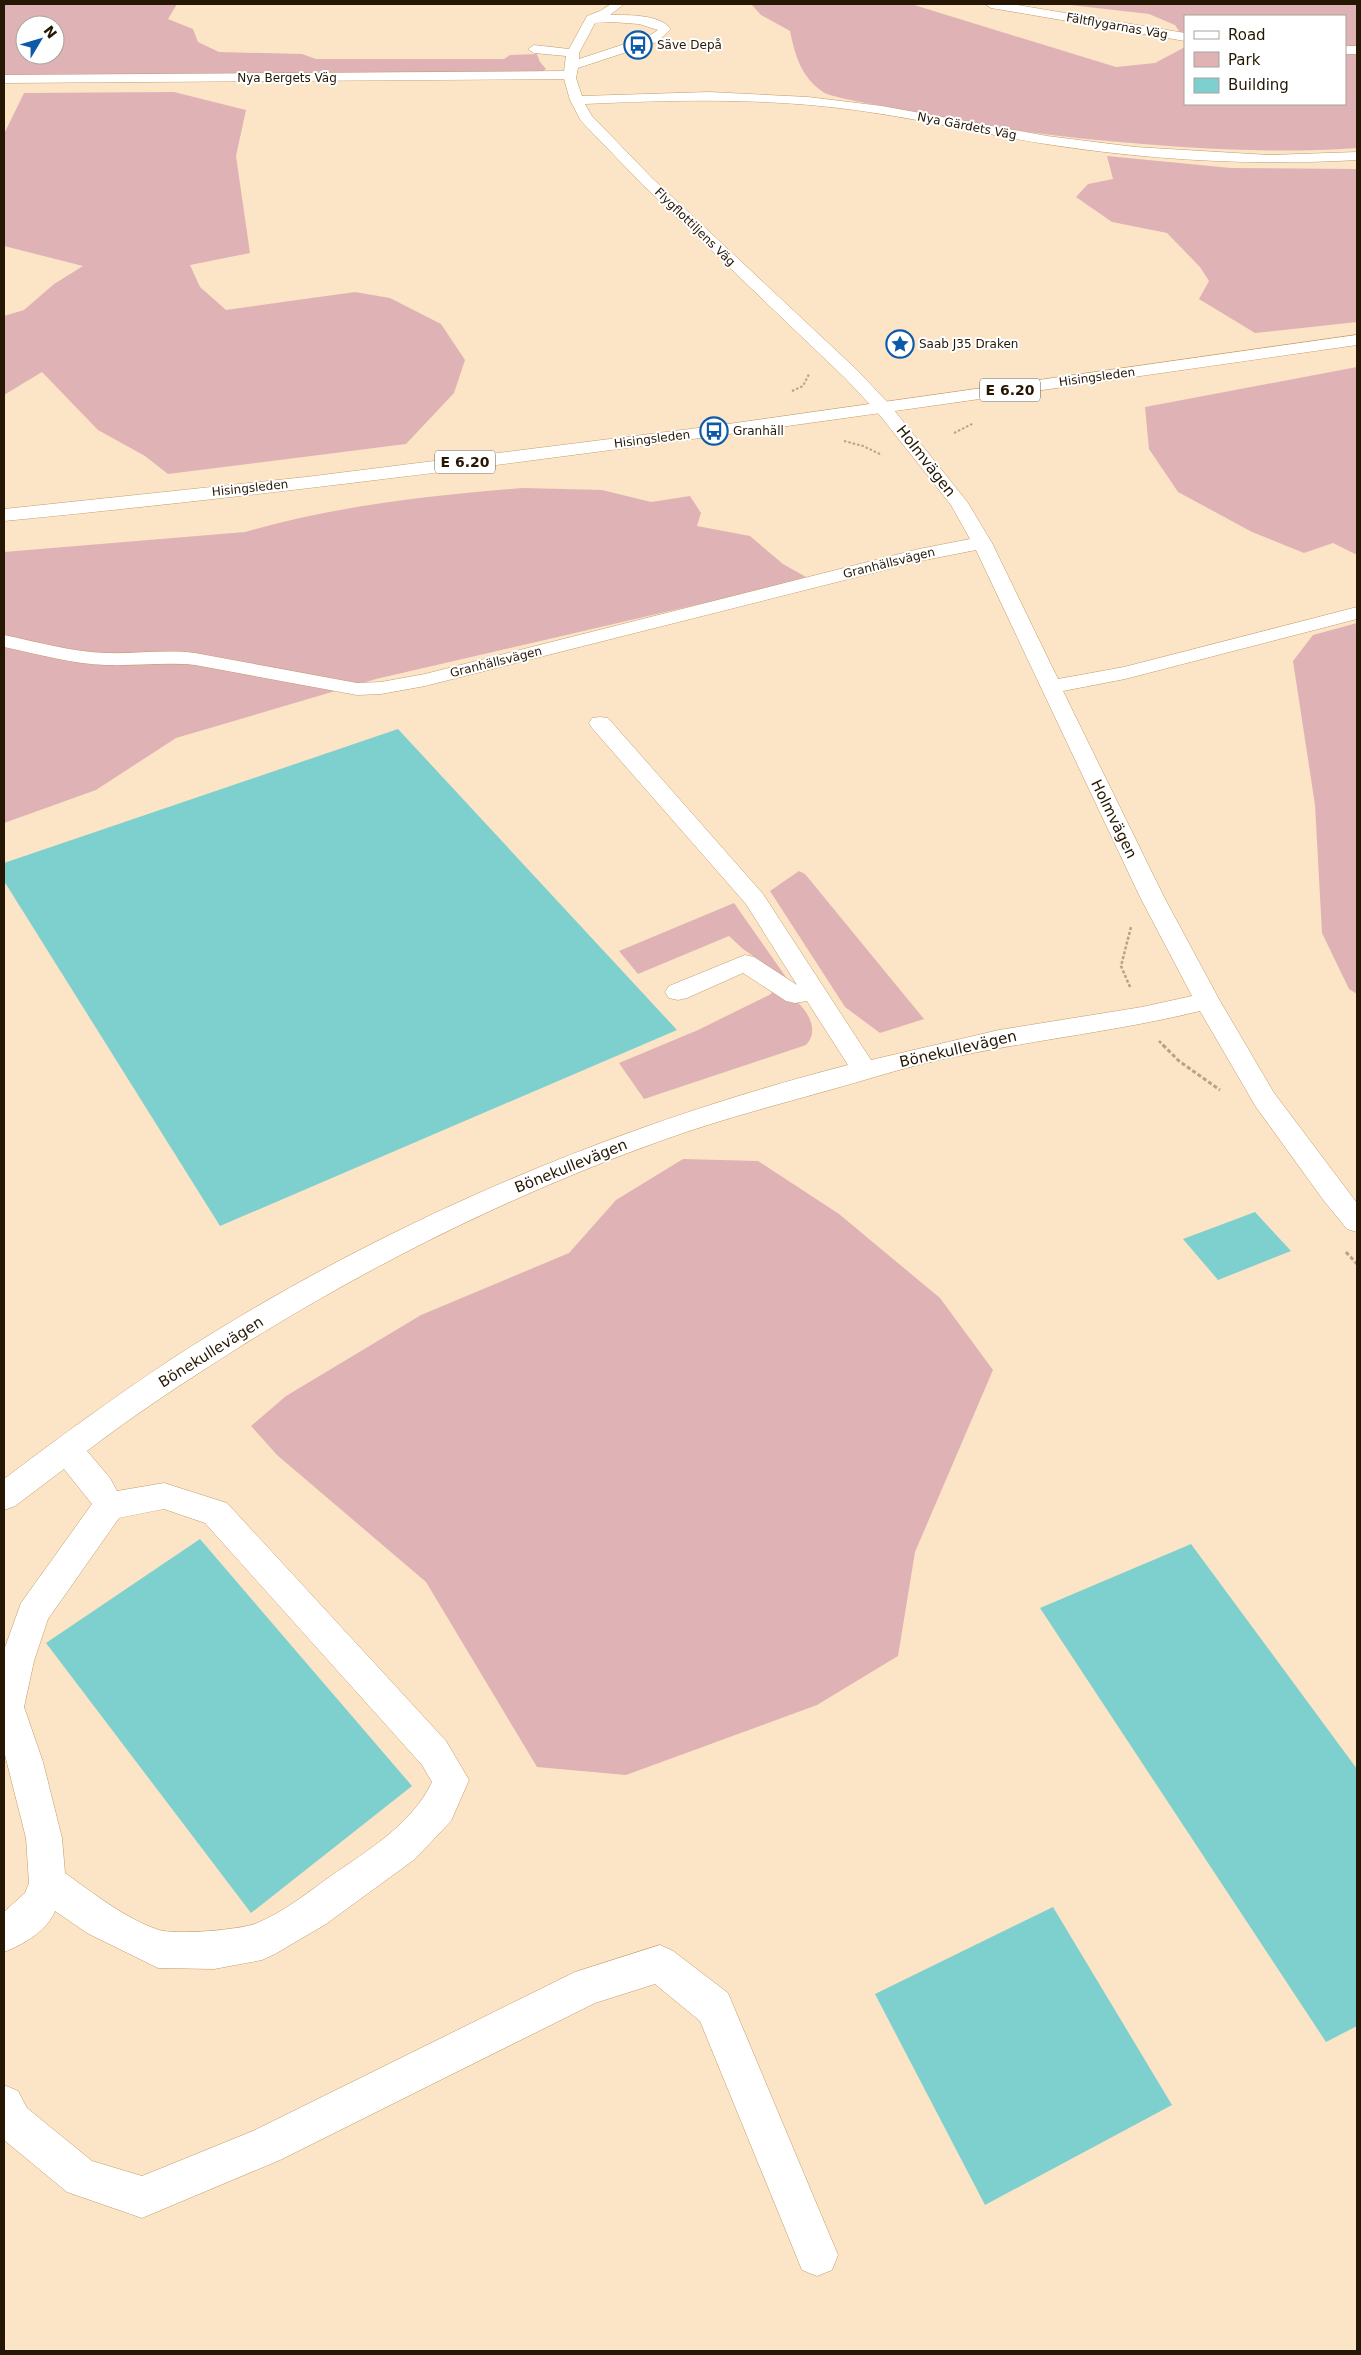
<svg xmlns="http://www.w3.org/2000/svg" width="1361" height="2355" font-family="'DejaVu Sans',sans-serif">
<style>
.green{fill:#dfb3b6;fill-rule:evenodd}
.building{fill:#7ed0cf}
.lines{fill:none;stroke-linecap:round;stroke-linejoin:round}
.minor-casing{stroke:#c19c6a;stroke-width:1}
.highway-casing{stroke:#c19c6a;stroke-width:1}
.path-far2{stroke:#b7a288;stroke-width:2;stroke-dasharray:2.5 2;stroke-linecap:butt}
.path-far1{stroke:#b7a288;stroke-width:2.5;stroke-dasharray:3 2;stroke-linecap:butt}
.path{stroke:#b7a288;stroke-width:3;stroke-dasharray:4 2.5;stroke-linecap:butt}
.minor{fill:#fff;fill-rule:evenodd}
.highway{fill:#fff;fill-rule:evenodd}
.labels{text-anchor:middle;stroke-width:4;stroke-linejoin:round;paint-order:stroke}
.far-street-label{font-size:12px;fill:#251704;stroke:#fff}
.far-poi-label{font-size:12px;fill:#251704;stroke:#fff;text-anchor:start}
.shield{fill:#fff;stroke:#665d4f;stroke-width:1}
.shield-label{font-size:14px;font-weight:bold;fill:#251704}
.street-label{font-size:15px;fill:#251704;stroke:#fff}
</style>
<rect width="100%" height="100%" fill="#fce4c6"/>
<!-- green -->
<g class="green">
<path d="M4,4h173l-9,15 25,10 5,13 21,10 83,2 14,5h188l6,-4 27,-1 3,8 6,7 -4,3 -430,4 -50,-2 -58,3zM25,25h30v30h-30z"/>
<path d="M751,4h160l205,63 39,-4 30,-16v57h160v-88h-160v24l-10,-15 -26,-11 -87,-10h295v144c-72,5 -142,2 -214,-4 -85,-7 -168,-17 -250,-36 -14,-3 -61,-10 -70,-16 -22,-15 -28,-37 -33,-61l-29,-16z"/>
<path d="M174,92l72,18 -10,46 14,97 -60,12 10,22 26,23 129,-18 35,6 51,26 24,36 -11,33 -48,51 -238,30 -23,-18 -47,-26 -56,-58 -38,23v-79l20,-6 30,-26 29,-18 -79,-20v-112l20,-41z"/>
<path d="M1107,156l124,12 126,1v153l-102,11 -56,-34 10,-18 -9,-14 -33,-34 -55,-11 -36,-25 12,-13 25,-5z"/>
<path d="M1357,367v188l-24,-12 -29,10 -52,-21 -74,-40 -29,-43 -4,-42z"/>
<path d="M524,488l78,2 49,12 39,-6 11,17 -4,13 53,10 33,28 23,13 -50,14 -380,88 -200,59 -80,52 -92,33v-271l241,-20c89,-26 188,-37 279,-44z"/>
<path d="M1357,623v371l-8,-5 -27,-56 -7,-128 -22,-144 20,-26z"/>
<path d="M799,871l6,3 119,145 -44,14 -35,-26 -75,-116z"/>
<path d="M734,903l54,77 -45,-31 -14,-13 -91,38 -19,-23z"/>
<path d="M773,990c20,0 53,35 33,55l-162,54 -25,-36 79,-33 73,-36z"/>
<path d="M683,1159l75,2 81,53 101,84 53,72 -78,182 -17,104 -81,49 -191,70 -89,-8 -111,-185 -149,-127 -26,-29 35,-30 135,-81 148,-62 47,-53z"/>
</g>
<!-- building -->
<g class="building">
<path d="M398,729l279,301 -457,196 -216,-345v-18z"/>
<path d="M1255,1212l36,39 -73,29 -35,-41z"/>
<path d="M200,1539l212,247 -161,127 -205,-270z"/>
<path d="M1191,1544l166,225v257l-31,16 -286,-434z"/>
<path d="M1053,1907l119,198 -187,100 -110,-211z"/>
</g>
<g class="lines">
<!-- minor casing -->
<g class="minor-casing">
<g id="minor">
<path d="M611,4h13l-14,11c18,0 49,-1 61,14l-14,13 -79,26 -2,10 6,18 127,-4 99,5 74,9 165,30 88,11 134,8 88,-3v8c-104,6 -208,0 -311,-16 -69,-11 -138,-28 -207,-36 -85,-10 -169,-8 -254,-4l7,12 60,62 205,192 33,35 78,98 24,40 66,136 66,-12 233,-60v12l-232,60 -62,12 101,206 56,104 54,92 83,110v29l-10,-3 -23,-28 -68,-94 -56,-96c-106,26 -216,33 -322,65 -63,19 -129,35 -192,56 -157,54 -308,128 -448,216 -52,33 -103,66 -151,103l23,27 7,13 47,-8 63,20 219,238 23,39 -18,41 -36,38 -89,65 -51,30 -13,6 -48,9 -56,-1 -71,-35 -32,-22c-8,20 -31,33 -51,41v-40l21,-19 4,-10 -3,-45 -22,-87v-101l17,-47 71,-99 -28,-35 -49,37 -11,4v-31c54,-41 109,-81 166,-119 208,-135 438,-233 678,-295l-41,-64 -12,2 -9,-2 -43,-28 -56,25 -9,2 -9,-2 -4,-6 4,-6 76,-31 9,2 43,28 -51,-81 -154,-176 -3,-5 3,-5 8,-1 8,1 155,176 108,166 128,-30 143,-23 50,-11 -52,-99 -164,-347 -56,11 -495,125 -44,8 -24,1 -162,-30c-32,-3 -58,1 -89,0 -34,-1 -68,-11 -102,-18v-12c34,7 68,17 102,18 31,1 58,-4 89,0l162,30 24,-1 44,-8 494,-125 51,-10 -19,-34 -73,-92 -33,-35 -203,-194 -61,-63 -11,-21 -6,-21 -560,4v-8l560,-4 2,-15 -32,-3 -6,-4 6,-4 35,4 18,-33 13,-5zM612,22l27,2 19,6 -9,6 -70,23v-6l16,-30zM164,1509l41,14 217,242 10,17c-20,43 -67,70 -104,96 -22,16 -46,35 -71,45 -16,7 -81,12 -98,7 -33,-11 -66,-37 -94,-57l-3,-35 -19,-76 -19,-55 10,-46 14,-42 71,-101z"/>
<path d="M985,4h26l174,29v8l-194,-33z"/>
<rect x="1345" y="46" width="12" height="8"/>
<path d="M660,1945l13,6 55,42 110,262 -6,15 -15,6 -15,-6 -102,-249 -45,-37 -60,19 -315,157 -138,58 -75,-26 -63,-52v-55l14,6 9,17 65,53 50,15 111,-45 322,-159z"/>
</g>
</g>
<!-- highway casing -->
<g class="highway-casing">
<path id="highway" d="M1357,335v10c-450,64 -900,132 -1353,176v-12l302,-32 408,-51z"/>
</g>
<!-- path-far2 -->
<g class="path-far2">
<path d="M792,391l11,-5 6,-12"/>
<path d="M954,433l20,-10"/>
<path d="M844,441l19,5 19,9"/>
</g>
<!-- path-far1 -->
<g class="path-far1">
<path d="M1130,987l-9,-21 10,-39"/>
<path d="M1159,1041l5,5"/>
</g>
<!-- path -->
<g class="path">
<path d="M1163,1045l16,16 41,29"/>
<path d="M1346,1252l11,12"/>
</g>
<!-- minor -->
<use href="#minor" class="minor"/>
<!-- highway -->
<use href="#highway" class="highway"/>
</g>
<!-- icons -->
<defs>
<g id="bus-ring" transform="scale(1.4375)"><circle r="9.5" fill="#fff" stroke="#0d5aa8" stroke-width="1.5"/><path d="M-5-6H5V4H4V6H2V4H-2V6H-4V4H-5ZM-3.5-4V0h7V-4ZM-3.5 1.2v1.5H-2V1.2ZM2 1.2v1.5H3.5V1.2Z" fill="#0d5aa8"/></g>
<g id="sight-ring" transform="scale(1.4375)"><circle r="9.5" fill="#fff" stroke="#0d5aa8" stroke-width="1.5"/><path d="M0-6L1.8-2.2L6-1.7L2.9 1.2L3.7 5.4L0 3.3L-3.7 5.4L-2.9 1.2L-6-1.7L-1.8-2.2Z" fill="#0d5aa8"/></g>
</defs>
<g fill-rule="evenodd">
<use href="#bus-ring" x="638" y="45"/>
<use href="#sight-ring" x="900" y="344"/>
<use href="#bus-ring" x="714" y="431"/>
</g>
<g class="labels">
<!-- far-street labels -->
<g class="far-street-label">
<text transform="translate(1117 26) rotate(10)" y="4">Fältflygarnas Väg</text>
<text x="287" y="82">Nya Bergets Väg</text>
<text transform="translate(967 126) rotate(11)" y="4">Nya Gärdets Väg</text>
<text transform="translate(695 227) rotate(44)" y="4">Flygflottiljens Väg</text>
<text transform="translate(1097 377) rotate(-8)" y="4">Hisingsleden</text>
<text transform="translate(652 439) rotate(-7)" y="4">Hisingsleden</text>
<text transform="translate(250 488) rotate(-6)" y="4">Hisingsleden</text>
<text transform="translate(889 563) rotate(-14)" y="4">Granhällsvägen</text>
<text transform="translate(496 662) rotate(-14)" y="4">Granhällsvägen</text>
</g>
<!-- far-poi labels -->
<g class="far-poi-label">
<text x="657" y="49">Säve Depå</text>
<text x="919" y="348">Saab J35 Draken</text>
<text x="733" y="435">Granhäll</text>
</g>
<!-- shield labels -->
<g class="shield">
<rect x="980" y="378.5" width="60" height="23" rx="4"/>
<rect x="435" y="450.5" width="60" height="23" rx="4"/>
</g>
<g class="shield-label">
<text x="1010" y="395">E 6.20</text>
<text x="465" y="467">E 6.20</text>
</g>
<!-- street labels -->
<g class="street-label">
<text transform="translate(926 461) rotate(52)" y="5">Holmvägen</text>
<text transform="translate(1114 819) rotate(64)" y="5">Holmvägen</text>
<text transform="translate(958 1049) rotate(-13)" y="5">Bönekullevägen</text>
<text transform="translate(571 1166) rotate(-22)" y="5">Bönekullevägen</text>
<text transform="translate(211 1352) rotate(-32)" y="5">Bönekullevägen</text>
</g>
</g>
<!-- border -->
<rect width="1361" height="2355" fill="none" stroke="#251704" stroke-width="10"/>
<!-- legend -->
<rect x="1184" y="15" width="162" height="90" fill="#ffffff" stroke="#a8a29b"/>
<rect x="1194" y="31" width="25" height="8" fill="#ffffff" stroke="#a8a29b"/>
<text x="1228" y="40" font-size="15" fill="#251704">Road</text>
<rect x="1194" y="52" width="25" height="15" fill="#dfb3b6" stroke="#a8a29b"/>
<text x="1228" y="65" font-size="15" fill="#251704">Park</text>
<rect x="1194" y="78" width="25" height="15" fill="#7ed0cf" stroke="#a8a29b"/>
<text x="1228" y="90" font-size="15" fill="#251704">Building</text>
<!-- north arrow -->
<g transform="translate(40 40) rotate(52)"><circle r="24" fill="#ffffff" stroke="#a8a29b"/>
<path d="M0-4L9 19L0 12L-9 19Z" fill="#0d5aa8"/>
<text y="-8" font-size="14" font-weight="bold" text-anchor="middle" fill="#251704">N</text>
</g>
</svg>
